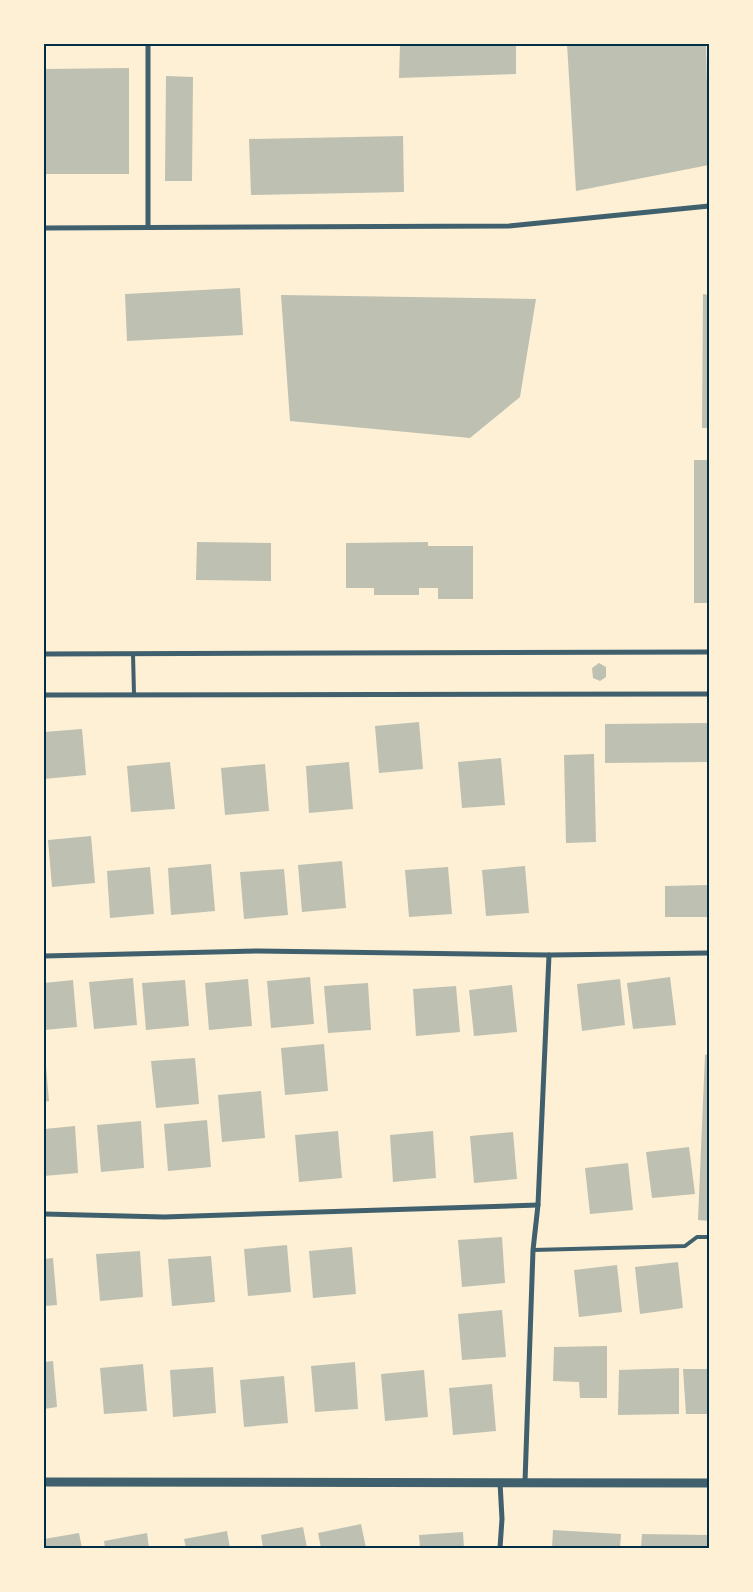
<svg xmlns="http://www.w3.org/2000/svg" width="753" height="1592" font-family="'Open Sans',sans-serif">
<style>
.building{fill:#bec0b2}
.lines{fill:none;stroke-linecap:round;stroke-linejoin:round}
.service{stroke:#3f606c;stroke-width:4}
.minor{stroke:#3f606c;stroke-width:5}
.tertiary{stroke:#3f606c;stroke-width:9}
.neatline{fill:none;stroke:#003049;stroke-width:2}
</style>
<rect width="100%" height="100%" fill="#fdf0d5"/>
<!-- building -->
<g class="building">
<path d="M400,44h116v30l-117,4z"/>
<path d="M567,44h139l3,121 -133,26z"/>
<path d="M129,68v106h-85v-105z"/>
<path d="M166,76l27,1 -1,104h-27z"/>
<path d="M403,136l1,56 -153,3 -2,-56z"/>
<path d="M240,288l3,47 -116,6 -2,-47z"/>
<path d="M703,294l6,1v133h-7z"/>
<path d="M281,295l255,4 -16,98 -50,41 -180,-17z"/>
<rect x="694" y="460" width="15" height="143"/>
<path d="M197,542l74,1v38l-75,-1z"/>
<path d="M428,542v4h45v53h-35v-11h-19v7h-45v-7h-28v-45z"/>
<path d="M599,663l7,4v10l-6,4 -7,-3 -1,-10z"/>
<path d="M419,722l4,47 -44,4 -4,-47z"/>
<path d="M709,723v39l-104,1v-39z"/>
<path d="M82,729l4,46 -42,4v-47z"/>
<path d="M594,754l2,88 -30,1 -2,-88z"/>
<path d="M501,758l4,47 -43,3 -4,-46z"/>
<path d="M170,762l5,47 -44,3 -4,-46z"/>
<path d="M349,762l4,47 -44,4 -3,-47z"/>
<path d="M265,764l4,47 -44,4 -4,-47z"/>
<path d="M91,836l4,47 -43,4 -4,-47z"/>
<path d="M342,861l4,47 -44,4 -4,-47z"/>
<path d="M211,864l4,47 -44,4 -3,-47z"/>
<path d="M525,866l4,47 -43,3 -4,-46z"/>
<path d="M150,867l4,47 -44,4 -3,-47z"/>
<path d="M448,867l4,47 -43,3 -4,-47z"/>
<path d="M284,869l4,46 -44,4 -4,-47z"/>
<path d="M709,885v32h-44v-31z"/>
<path d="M310,977l4,47 -43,4 -4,-47z"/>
<path d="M670,977l6,48 -43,4 -6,-46z"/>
<path d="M133,978l4,47 -43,4 -5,-47z"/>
<path d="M248,979l4,47 -43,4 -4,-47z"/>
<path d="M620,979l5,46 -43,6 -5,-47z"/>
<path d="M73,980l4,47 -33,3v-47z"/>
<path d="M185,980l4,46 -43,4 -4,-47z"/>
<path d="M368,983l3,47 -43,3 -4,-47z"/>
<path d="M512,985l5,47 -43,4 -5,-46z"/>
<path d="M456,986l4,46 -44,4 -3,-47z"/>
<path d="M324,1044l4,47 -43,4 -4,-47z"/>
<path d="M709,1054v167l-11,-1 7,-165z"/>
<path d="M44,1055h1l4,46 -5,1z"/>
<path d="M195,1058l4,46 -43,4 -5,-47z"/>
<path d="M261,1091l4,47 -43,4 -4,-47z"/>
<path d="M207,1120l4,47 -43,4 -4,-47z"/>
<path d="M141,1121l3,47 -43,4 -4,-47z"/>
<path d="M75,1126l3,47 -34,3v-47z"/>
<path d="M338,1131l4,47 -43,4 -4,-47z"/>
<path d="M433,1131l3,47 -43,4 -3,-47z"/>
<path d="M513,1132l4,47 -43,4 -4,-47z"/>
<path d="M689,1147l6,47 -43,4 -6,-46z"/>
<path d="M628,1163l5,47 -43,4 -5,-46z"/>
<path d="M502,1237l3,46 -43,4 -4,-47z"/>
<path d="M287,1245l4,47 -43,4 -4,-47z"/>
<path d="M352,1247l4,47 -43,4 -4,-47z"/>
<path d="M140,1251l3,46 -43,4 -4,-47z"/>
<path d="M211,1256l4,46 -43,4 -4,-47z"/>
<path d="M53,1258l4,47 -13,1v-47z"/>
<path d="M678,1262l5,46 -43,6 -5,-47z"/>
<path d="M617,1265l5,47 -43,5 -5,-47z"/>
<path d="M502,1310l4,47 -44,3 -4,-46z"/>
<path d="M607,1346v52h-27l-1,-16 -26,-1 1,-34z"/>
<path d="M53,1361l4,46 -13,2v-47z"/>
<path d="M355,1362l3,47 -43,3 -4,-46z"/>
<path d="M143,1364l4,47 -43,3 -4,-46z"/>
<path d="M213,1367l3,46 -43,4 -3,-47z"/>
<path d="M679,1368v46l-61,1 1,-45z"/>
<path d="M683,1369h26v45h-23z"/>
<path d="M424,1370l4,47 -43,4 -4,-47z"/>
<path d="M284,1376l4,47 -44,4 -4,-47z"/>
<path d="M492,1384l4,47 -43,4 -4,-47z"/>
<path d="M361,1524l5,24h-45l-3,-15z"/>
<path d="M303,1527l4,21h-44l-2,-13z"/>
<path d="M553,1530l68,4 -1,14h-68z"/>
<path d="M227,1531l3,17h-44l-2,-9z"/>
<path d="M463,1532l1,16h-44l-1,-13z"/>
<path d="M79,1533l3,15h-38v-9z"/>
<path d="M147,1533l2,15h-44l-1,-7z"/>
<path d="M642,1534l67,1v13h-68z"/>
</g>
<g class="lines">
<!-- service -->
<g class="service">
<path d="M133,654l1,40"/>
<path d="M533,1250l152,-4 12,-9h12"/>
</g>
<!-- minor -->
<g class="minor">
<path d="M148,44v183"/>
<path d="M44,228l465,-2 200,-20"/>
<path d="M44,654l665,-2"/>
<path d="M44,695l665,-1"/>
<path d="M44,956l214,-5 291,4 160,-2"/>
<path d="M44,1214l120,3 374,-12"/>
<path d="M500,1482l2,37 -2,29"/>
<path d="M525,1482l8,-232 5,-45 11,-250"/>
</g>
<!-- tertiary -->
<path class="tertiary" d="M44,1482l665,1"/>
</g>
<!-- border -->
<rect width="753" height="1592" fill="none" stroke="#fdf0d5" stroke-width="90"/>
<rect x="45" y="45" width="663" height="1502" class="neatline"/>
</svg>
